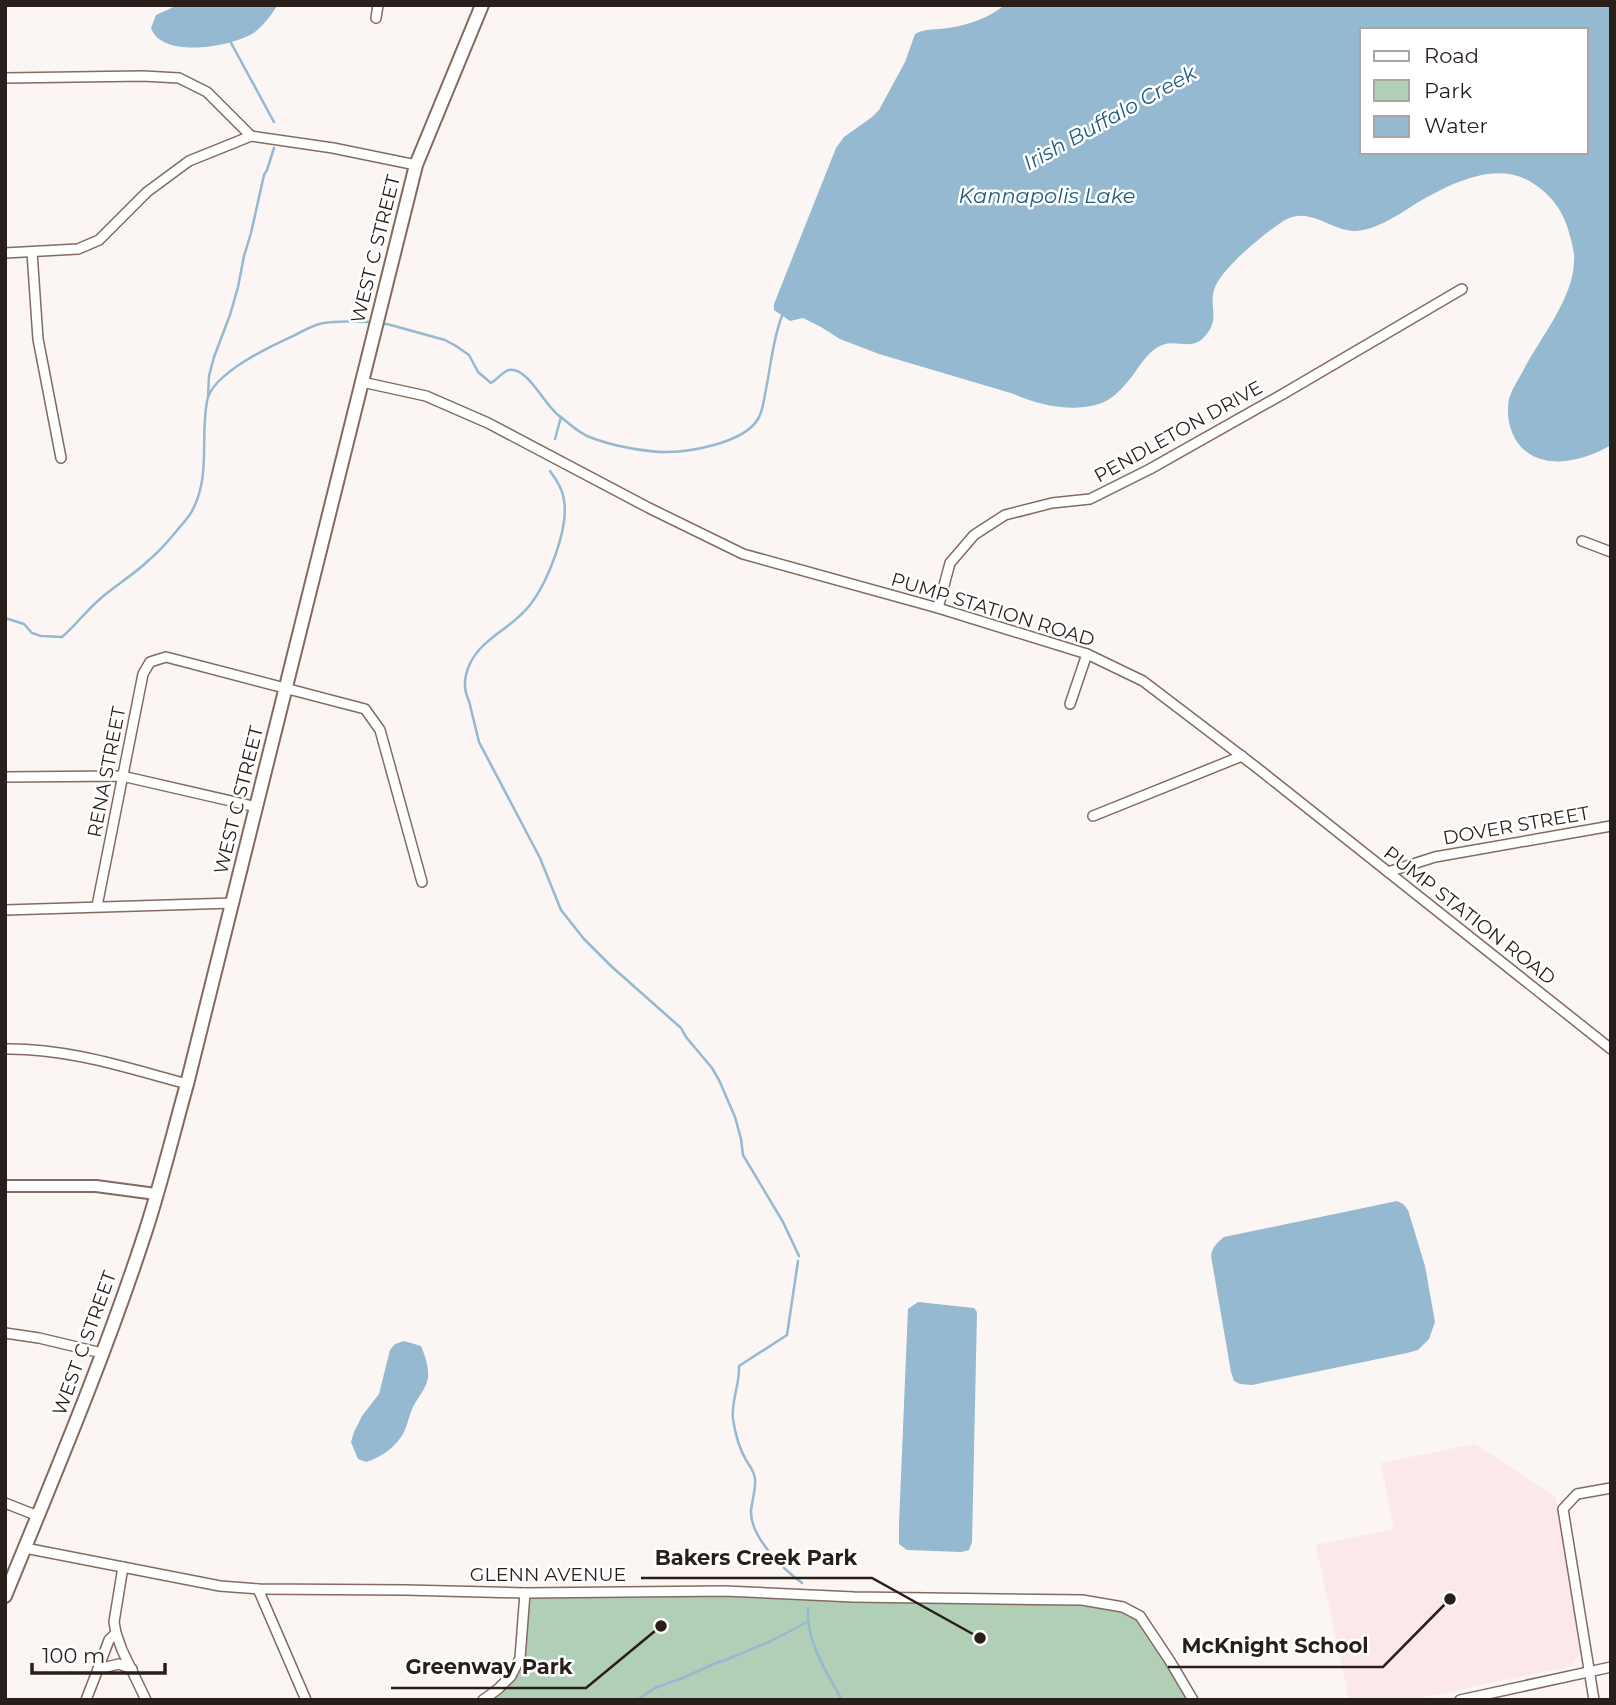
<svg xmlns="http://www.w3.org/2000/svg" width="1616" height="1705" font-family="Montserrat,sans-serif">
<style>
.education{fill:#fce7eb}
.green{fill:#b1cfb6}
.water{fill:#94b9d0;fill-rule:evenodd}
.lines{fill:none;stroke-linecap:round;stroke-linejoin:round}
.stream{stroke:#94b9d0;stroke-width:2.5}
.minor-casing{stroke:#836b5f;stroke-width:12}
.tertiary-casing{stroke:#836b5f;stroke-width:14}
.secondary-casing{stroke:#836b5f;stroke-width:16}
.minor{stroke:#fff;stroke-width:9}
.tertiary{stroke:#fff;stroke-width:10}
.secondary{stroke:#fff;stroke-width:12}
.labels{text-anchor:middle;stroke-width:5;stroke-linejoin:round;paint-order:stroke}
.street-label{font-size:19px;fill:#281e1a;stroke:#fff}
.water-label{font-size:21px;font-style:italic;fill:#1f5d7e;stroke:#fff}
.leader{fill:none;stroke:#281e1a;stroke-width:2.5}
.callout-dot{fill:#281e1a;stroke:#fff;stroke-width:2.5}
.callout-label{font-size:21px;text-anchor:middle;font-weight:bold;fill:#281e1a;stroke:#fff;stroke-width:5;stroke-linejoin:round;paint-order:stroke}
</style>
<rect width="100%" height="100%" fill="#fbf5f3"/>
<!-- education -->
<path class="education" d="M1475,1444l81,53 24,156 -9,13 -160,34h-62l-33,-155 78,-16 -13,-66z"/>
<!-- green -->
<path class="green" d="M525,1593l557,7 58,16 53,84h-711l19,-15 19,-27z"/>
<!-- water -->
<g class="water">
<path d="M178,5h100c-8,11 -15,22 -26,29 -23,13 -90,25 -101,-6l5,-13z"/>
<path d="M1005,5h606v440c-18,11 -45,20 -66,15 -28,-5 -41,-34 -36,-61 3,-10 9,-19 14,-28 17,-33 50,-72 51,-109 1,-9 -2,-18 -4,-26 -6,-24 -18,-41 -39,-54 -37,-23 -87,5 -119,24 -15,10 -39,25 -57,25 -24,0 -45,-25 -70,-11 -18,11 -66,50 -71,70 -5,17 6,28 -8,45 -14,17 -27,4 -44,10 -14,6 -21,19 -29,30 -7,9 -16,20 -27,26 -26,13 -66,5 -92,-7l-135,-40 -39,-15 -19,-12 -18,-9 -13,3 -16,-11v-6l62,-156 8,-11 28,-20 7,-7 26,-48 10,-28c11,-6 22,-4 33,-6 21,-3 40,-10 57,-23zM1362,30h224v122h-224z"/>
<path d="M1397,1201l6,3 5,6 17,56 10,56 -6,17 -11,11 -11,3 -155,32 -12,-1 -6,-3 -3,-9 -20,-116c1,-9 7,-14 13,-19z"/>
<path d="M918,1302l56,6 3,4 -5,230 -3,8 -8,2 -54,-2 -8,-6v-20l9,-215z"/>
<path d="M404,1341l17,5c4,10 8,20 7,32 -2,11 -10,19 -15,29 -4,8 -5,17 -9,25 -8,15 -22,25 -38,30l-8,-3 -7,-17 3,-10 8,-16 17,-22 11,-44 5,-6z"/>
</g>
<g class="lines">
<!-- stream -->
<g class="stream">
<path d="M230,41l44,81"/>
<path d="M382,324h5l58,16 11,6 13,9 9,17 13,11c6,-3 12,-12 18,-13 19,-4 38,40 52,47 8,7 16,14 26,19 22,9 49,14 72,16 27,1 84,-8 99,-33 5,-8 6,-20 8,-30 5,-24 7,-51 16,-73"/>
<path d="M208,397l1,-21 5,-19 16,-42 8,-28 6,-31 7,-23 13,-58 3,-5 7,-22"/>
<path d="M555,439l6,-22"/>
<path d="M550,471c6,8 13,19 14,29 5,28 -16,82 -34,105 -21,27 -56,35 -64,70 -2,9 -1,18 3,26l10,41 61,116 21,52 23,29 27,27 70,62 5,9 26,31 7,12 16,37 6,22 2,16 40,67 16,34"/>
<path d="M5,618l19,6 8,9 9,3 21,1c14,-12 24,-26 38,-38 16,-14 35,-25 50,-40 11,-9 20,-20 29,-31 5,-6 10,-11 13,-17 19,-35 8,-72 15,-110 5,-28 64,-55 88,-66 9,-4 19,-11 29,-12 16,-3 33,-1 48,-1"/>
<path d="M798,1261l-11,74 -48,31c1,18 -8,35 -6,53 2,14 6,29 13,41 4,7 8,10 9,19 1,11 -3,21 -4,32 -1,26 32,58 51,72"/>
<path d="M808,1608c-2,34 18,63 34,92"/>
<path d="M637,1700l18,-12 30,-11 31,-14 12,-4 43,-18 36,-19"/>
</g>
<!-- minor casing -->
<g class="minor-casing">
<g id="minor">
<path d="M376,18l2,-13"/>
<path d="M5,78l138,-2 36,2 28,14 44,44 82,12 83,17"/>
<path d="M32,252l6,87 23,119"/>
<path d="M5,253l73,-4 21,-9 48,-48 42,-31 62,-25"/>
<path d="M362,382l64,14 62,27 161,85 94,46 195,54 149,46 56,27 113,86 355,282"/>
<path d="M1582,541l29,11"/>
<path d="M938,608l12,-45 24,-28 31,-20 47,-12 38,-4 60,-30 133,-75 179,-105"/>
<path d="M1070,704l17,-50"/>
<path d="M5,777l117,-1 135,31"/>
<path d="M1093,816l149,-60"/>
<path d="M1388,872l47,-15 176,-31"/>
<path d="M97,906l46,-232 7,-12 16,-5 199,52 15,21 42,152"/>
<path d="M5,910l228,-7"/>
<path d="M5,1049c63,-1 122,19 182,35"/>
<path d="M5,1333l34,5 63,15"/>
<path d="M5,1503l33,13"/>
<path d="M25,1548l195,38 38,3 147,1 120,3 199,-2 130,6 228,3 41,7 17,9 30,45 23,39"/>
<path d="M258,1589l48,111"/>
<path d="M116,1633l6,17 24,50"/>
<path d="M98,1669l11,-29 7,-7 -2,-11 9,-55"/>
<path d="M86,1700l12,-31 21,-5 13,5"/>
<path d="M483,1700l15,-11 13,-13 9,-18 5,-65"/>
<path d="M1460,1700l151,-33"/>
<path d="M1594,1700l-31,-191 14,-15 34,-6"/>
</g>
</g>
<!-- tertiary casing -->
<g class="tertiary-casing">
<path id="tertiary" d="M5,1186h91l60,8"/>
</g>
<!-- secondary casing -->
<g class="secondary-casing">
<path id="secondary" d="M5,1596c49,-120 100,-240 140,-363 16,-49 28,-99 42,-149l229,-919 66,-160"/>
</g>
<!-- minor -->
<use href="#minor" class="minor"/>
<!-- tertiary -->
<use href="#tertiary" class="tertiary"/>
<!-- secondary -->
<use href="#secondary" class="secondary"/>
</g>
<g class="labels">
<!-- street labels -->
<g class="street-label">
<text transform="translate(375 249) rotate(-76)" y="7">WEST C STREET</text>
<text transform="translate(1178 431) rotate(-29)" y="7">PENDLETON DRIVE</text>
<text transform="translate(993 609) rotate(17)" y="7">PUMP STATION ROAD</text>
<text transform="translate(106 772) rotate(-79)" y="7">RENA STREET</text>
<text transform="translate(238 800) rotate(-76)" y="7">WEST C STREET</text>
<text transform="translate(1516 825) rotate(-10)" y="7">DOVER STREET</text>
<text transform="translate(1470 915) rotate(38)" y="7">PUMP STATION ROAD</text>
<text transform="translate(84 1343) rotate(-70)" y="7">WEST C STREET</text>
<text x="548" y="1581">GLENN AVENUE</text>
</g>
<!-- water labels -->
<g class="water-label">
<text transform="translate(1110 118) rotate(-29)" y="7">Irish Buffalo Creek</text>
<text x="1047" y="203">Kannapolis Lake</text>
</g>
</g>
<!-- callouts -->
<path class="leader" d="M980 1638L872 1578H641M1450 1599L1383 1667H1168M661 1626L586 1688H391"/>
<g class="callout-dot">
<circle cx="980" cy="1638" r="7"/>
<circle cx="1450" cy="1599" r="7"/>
<circle cx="661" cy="1626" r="7"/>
</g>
<g class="callout-label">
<text x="756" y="1565">Bakers Creek Park</text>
<text x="1275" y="1653">McKnight School</text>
<text x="489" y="1674">Greenway Park</text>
</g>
<!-- border -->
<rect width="1616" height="1705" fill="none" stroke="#281e1a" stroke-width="14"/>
<!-- legend -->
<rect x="1360" y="28" width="228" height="126" fill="#ffffff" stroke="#a9a5a3" stroke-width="2"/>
<rect x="1374" y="51" width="35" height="10" fill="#ffffff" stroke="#a9a5a3" stroke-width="2"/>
<text x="1424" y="63" font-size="21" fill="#281e1a">Road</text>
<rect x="1374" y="80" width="35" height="21" fill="#b1cfb6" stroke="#a9a5a3" stroke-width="2"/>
<text x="1424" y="98" font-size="21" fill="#281e1a">Park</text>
<rect x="1374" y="116" width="35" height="21" fill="#94b9d0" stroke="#a9a5a3" stroke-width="2"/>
<text x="1424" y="133" font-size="21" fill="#281e1a">Water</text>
<!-- scale -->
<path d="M32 1663v10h133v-10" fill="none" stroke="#281e1a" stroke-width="3.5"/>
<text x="42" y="1663" font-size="21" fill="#281e1a" stroke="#ffffff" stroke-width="5" paint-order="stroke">100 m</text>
</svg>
